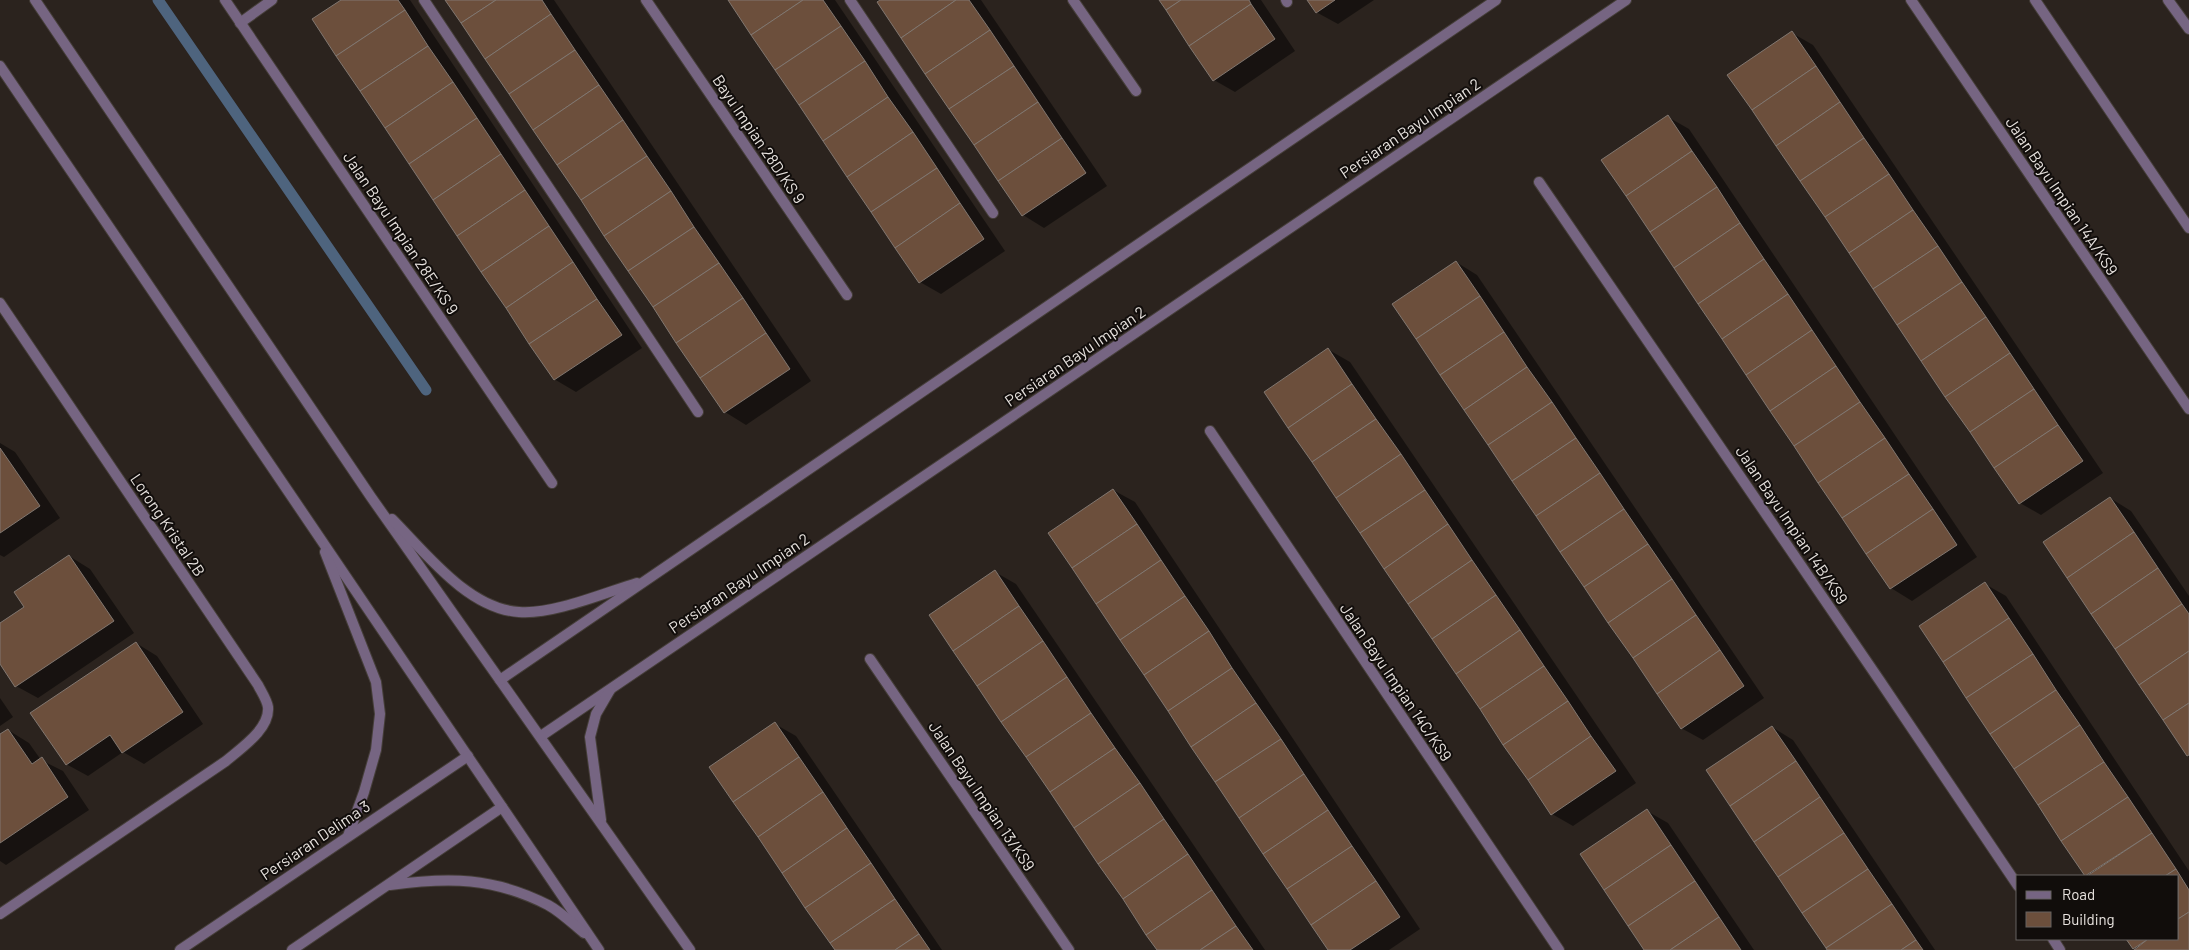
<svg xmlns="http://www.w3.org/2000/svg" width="2189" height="950" font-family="Barlow,sans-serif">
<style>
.shadow{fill:#0007}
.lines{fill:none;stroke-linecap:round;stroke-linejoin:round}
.stream{stroke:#4e647e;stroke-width:11}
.building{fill:#6c4f3c;stroke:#817770}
.service-casing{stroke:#453e39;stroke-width:12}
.minor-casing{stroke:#453e39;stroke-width:12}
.tertiary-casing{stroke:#453e39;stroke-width:12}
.service{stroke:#766582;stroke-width:10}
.minor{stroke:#766582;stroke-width:10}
.tertiary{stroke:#766582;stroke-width:10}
.labels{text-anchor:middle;stroke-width:4;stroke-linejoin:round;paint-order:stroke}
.street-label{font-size:16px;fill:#e8e3df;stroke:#110d0b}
</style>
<rect width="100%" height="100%" fill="#2b231e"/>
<!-- shadow -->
<g class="shadow">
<path d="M344,0h66l232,348 -66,44 -22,-13z"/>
<path d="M447,0h107l257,381 -65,44 -21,-13z"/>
<path d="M729,0h106l170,251 -64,43 -21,-12z"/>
<path d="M877,0h104l126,186 -63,42 -21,-13z"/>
<path d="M1160,0h101l34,51 -60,41 -21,-12z"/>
<path d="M1308,0h66l-36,24 -22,-12z"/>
<path d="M1792,33l21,12 290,428 -62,42 -21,-12z"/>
<path d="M1668,117l21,12 288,428 -65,44 -21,-13z"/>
<path d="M1456,262l21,13 287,423 -61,42 -22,-12z"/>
<path d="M1329,350l21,12 286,421 -63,43 -21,-12z"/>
<path d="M0,443l15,9 45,66 -56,39 -4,-2z"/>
<path d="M1113,490l22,12 285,427 -31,21h-60z"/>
<path d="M2110,498l21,13 58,85v161l-144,-214z"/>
<path d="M69,556l21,13 44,64 -96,65 -22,-12 -16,-24v-37l25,-17z"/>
<path d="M995,572l21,12 249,366h-106z"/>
<path d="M1985,584l21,12 183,275v79h-54l-7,-11h50v-63h-92l-166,-250z"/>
<path d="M136,643l21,13 46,68 -59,40 -21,-12 -35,24 -22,-12z"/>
<path d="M0,698l13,19 -13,9z"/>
<path d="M775,724l21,12 146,214h-106z"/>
<path d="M1772,727l21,13 142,210h-106z"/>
<path d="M8,730l21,13 12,17 22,11 26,39 -83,55 -6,-4v-125z"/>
<path d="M1647,811l21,12 86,127h-108z"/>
</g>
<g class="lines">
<!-- stream -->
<path class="stream" d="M158,0l268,390"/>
</g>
<!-- building -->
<g class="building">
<path d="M341,0h57l7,10 -69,46 -24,-37z"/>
<path d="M445,0h51l-35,23z"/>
<path d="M496,0h46l9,14 -66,45 -24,-36z"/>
<path d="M728,0h75l-52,35z"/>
<path d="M803,0h20l18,26 -66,44 -24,-35z"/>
<path d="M880,0h76l-55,38 -24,-36z"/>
<path d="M956,0h13l21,30 -65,44 -24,-36z"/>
<path d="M1159,0h22l-15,10z"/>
<path d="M1181,0h68l2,4 -62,42 -23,-36z"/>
<path d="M1307,0h28l-19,13z"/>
<path d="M1251,4l24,35 -62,42 -24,-35z"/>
<path d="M405,10l23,36 -68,45 -24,-35z"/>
<path d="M551,14l24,36 -66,44 -24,-35z"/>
<path d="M841,26l24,35 -66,44 -24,-35z"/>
<path d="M990,30l24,36 -65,43 -24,-35z"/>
<path d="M1792,31l24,35 -64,44 -25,-35z"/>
<path d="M428,46l25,36 -68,46 -25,-37z"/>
<path d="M575,50l24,35 -66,45 -24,-36z"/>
<path d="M865,61l23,36 -65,44 -24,-36z"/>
<path d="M1014,66l24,36 -64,43 -25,-36z"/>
<path d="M1816,66l24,36 -64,44 -24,-36z"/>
<path d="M453,82l24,36 -68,46 -24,-36z"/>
<path d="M599,85l24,35 -66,45 -24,-35z"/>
<path d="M888,97l25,35 -66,45 -24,-36z"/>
<path d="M1038,102l24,36 -64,43 -24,-36z"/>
<path d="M1840,102l24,36 -64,43 -24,-35z"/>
<path d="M1668,115l24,36 -66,45 -25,-36z"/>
<path d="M477,118l24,36 -68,46 -24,-36z"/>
<path d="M623,120l24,36 -66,44 -24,-35z"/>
<path d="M913,132l24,36 -66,44 -24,-35z"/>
<path d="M1062,138l24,35 -64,43 -24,-35z"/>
<path d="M1864,138l25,36 -64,43 -25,-36z"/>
<path d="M1692,151l25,36 -67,45 -24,-36z"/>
<path d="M501,154l24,36 -68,46 -24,-36z"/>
<path d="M647,156l24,35 -67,45 -23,-36z"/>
<path d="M937,168l23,35 -65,45 -24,-36z"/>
<path d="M1889,174l24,36 -64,43 -24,-36z"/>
<path d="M1717,187l23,36 -66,45 -24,-36z"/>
<path d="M525,190l24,36 -68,46 -24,-36z"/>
<path d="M671,191l23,36 -66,44 -24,-35z"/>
<path d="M960,203l24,36 -65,44 -24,-35z"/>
<path d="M1913,210l25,36 -65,43 -24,-36z"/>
<path d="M1740,223l24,36 -66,45 -24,-36z"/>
<path d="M549,226l24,36 -67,46 -25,-36z"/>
<path d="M694,227l25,36 -66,44 -25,-36z"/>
<path d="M1938,246l24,36 -65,43 -24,-36z"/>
<path d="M1764,259l24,35 -66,45 -24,-35z"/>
<path d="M1456,261l24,35 -64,43 -24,-35z"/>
<path d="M573,262l24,37 -68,45 -23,-36z"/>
<path d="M719,263l24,35 -67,45 -23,-36z"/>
<path d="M1962,282l24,35 -65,44 -24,-36z"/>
<path d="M1788,294l24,36 -66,45 -24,-36z"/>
<path d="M1480,296l24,36 -64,43 -24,-36z"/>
<path d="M743,298l23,35 -66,45 -24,-35z"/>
<path d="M597,299l25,36 -68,45 -25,-36z"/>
<path d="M1986,317l24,36 -65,44 -24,-36z"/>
<path d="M1812,330l24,36 -66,45 -24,-36z"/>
<path d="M1504,332l23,35 -63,43 -24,-35z"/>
<path d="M766,333l24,36 -66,44 -24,-35z"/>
<path d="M1328,348l24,36 -64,44 -24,-36z"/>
<path d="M2010,353l24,36 -64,43 -25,-35z"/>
<path d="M1836,366l24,36 -66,44 -24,-35z"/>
<path d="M1527,367l25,35 -64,43 -24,-35z"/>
<path d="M1352,384l24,35 -64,43 -24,-34z"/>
<path d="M2034,389l24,36 -64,43 -24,-36z"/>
<path d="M1552,402l24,36 -64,43 -24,-36z"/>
<path d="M1860,402l25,36 -67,45 -24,-37z"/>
<path d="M1376,419l25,35 -65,44 -24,-36z"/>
<path d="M2058,425l25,36 -64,43 -25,-36z"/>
<path d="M1576,438l24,35 -64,43 -24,-35z"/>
<path d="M1885,438l24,36 -67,44 -24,-35z"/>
<path d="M0,448l40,58 -40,27z"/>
<path d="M1401,454l24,36 -65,43 -24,-35z"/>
<path d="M1600,473l24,36 -64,43 -24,-36z"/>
<path d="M1909,474l24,35 -67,45 -24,-36z"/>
<path d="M1113,489l24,35 -65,44 -24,-35z"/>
<path d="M1425,490l23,34 -64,45 -24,-36z"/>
<path d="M2110,497l24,35 -67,46 -24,-36z"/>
<path d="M1624,509l24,35 -64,43 -24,-35z"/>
<path d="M1933,509l24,36 -67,44 -24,-35z"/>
<path d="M1137,524l24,36 -65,44 -24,-36z"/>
<path d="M1448,524l24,36 -64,44 -24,-35z"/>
<path d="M2134,532l24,36 -67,46 -24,-36z"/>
<path d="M1648,544l24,35 -64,44 -24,-36z"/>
<path d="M69,555l45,66 -99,66 -15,-23v-41l24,-16 -10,-15z"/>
<path d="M1161,560l24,36 -65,44 -24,-36z"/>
<path d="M1472,560l24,35 -64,44 -24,-35z"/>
<path d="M2158,568l24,36 -67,45 -24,-35z"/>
<path d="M995,570l24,36 -66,45 -24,-36z"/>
<path d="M1672,579l24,36 -63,43 -25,-35z"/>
<path d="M1985,582l24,36 -66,44 -24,-36z"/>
<path d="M1496,595l24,35 -64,44 -24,-35z"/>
<path d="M1185,596l24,35 -65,44 -24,-35z"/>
<path d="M2182,604l7,10v37l-50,34 -24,-36z"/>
<path d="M1019,606l24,35 -66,45 -24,-35z"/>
<path d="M1696,615l24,35 -63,44 -24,-36z"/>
<path d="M2009,618l24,36 -67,44 -23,-36z"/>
<path d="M1520,630l24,36 -64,43 -24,-35z"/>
<path d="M1209,631l23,37 -64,43 -24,-36z"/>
<path d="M1043,641l24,36 -66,45 -24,-36z"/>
<path d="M136,642l47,70 -61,41 -12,-18 -44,30 -36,-52z"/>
<path d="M1720,650l24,36 -63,43 -24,-35z"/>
<path d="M2189,651v52l-26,17 -24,-35z"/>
<path d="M2033,654l23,36 -66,44 -24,-36z"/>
<path d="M1544,666l24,35 -65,44 -23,-36z"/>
<path d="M1232,668l24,35 -65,44 -23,-36z"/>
<path d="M1067,677l24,36 -65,44 -25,-35z"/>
<path d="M2056,690l24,35 -66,44 -24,-35z"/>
<path d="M1568,701l23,35 -63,44 -25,-35z"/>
<path d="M1256,703l25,36 -66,43 -24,-35z"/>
<path d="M2189,703v52l-2,1 -24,-36z"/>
<path d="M1091,713l24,35 -65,44 -24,-35z"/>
<path d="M775,722l24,35 -66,45 -24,-35z"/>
<path d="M2080,725l24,37 -66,43 -24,-36z"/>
<path d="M1772,726l24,35 -66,45 -24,-36z"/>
<path d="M8,729l24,35 10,-7 26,40 -68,46v-109z"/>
<path d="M1591,736l25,35 -65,44 -23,-35z"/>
<path d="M1281,739l23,35 -65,44 -24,-36z"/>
<path d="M1115,748l25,35 -66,45 -24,-36z"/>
<path d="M799,757l24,35 -65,45 -25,-35z"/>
<path d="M1796,761l24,36 -66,45 -24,-36z"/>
<path d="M2104,762l24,35 -67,44 -23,-36z"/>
<path d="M1304,774l24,36 -65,44 -24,-36z"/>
<path d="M1140,783l24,36 -66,45 -24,-36z"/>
<path d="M823,792l24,36 -65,45 -24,-36z"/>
<path d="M1820,797l24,36 -66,44 -24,-35z"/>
<path d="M2128,797l24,36 -67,43 -24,-35z"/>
<path d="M1647,809l24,36 -67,45 -24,-36z"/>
<path d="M1328,810l24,36 -65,43 -24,-35z"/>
<path d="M1164,819l24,35 -65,45 -25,-35z"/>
<path d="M847,828l24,35 -66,45 -23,-35z"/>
<path d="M1844,833l24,36 -66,44 -24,-36z"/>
<path d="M2152,833l24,36 -11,7h-78z"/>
<path d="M1671,845l24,36 -67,45 -24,-36z"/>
<path d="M1352,846l24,35 -65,44 -24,-36z"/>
<path d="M1188,854l24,36 -66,45 -23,-36z"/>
<path d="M871,863l24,36 -65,44 -25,-35z"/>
<path d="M1868,869l24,35 -66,44 -24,-35z"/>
<path d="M2176,869l13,21v22l-11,7v-43h-13z"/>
<path d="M1376,881l24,36 -50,33h-22l-17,-25z"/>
<path d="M1695,881l24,36 -49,33h-26l-16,-24z"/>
<path d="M1212,890l24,36 -36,24h-43l-11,-15z"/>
<path d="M895,899l24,35 -24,16h-60l-5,-7z"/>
<path d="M1892,904l24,36 -15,10h-74l-1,-2z"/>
<path d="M2189,912v38h-55l14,-11h30v-20z"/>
<path d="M1719,917l22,33h-71z"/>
<path d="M1236,926l17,24h-53z"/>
<path d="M919,934l11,16h-35z"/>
<path d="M2126,939h22l-15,10z"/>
<path d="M1916,940l7,10h-22z"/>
</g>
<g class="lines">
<!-- service casing -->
<g class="service-casing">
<g id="service">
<path d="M424,0l274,412"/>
<path d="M850,0l143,213"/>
<path d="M1286,0l1,2"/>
<path d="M240,23l32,-23"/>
</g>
</g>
<!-- minor casing -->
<g class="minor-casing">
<g id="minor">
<path d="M225,0l327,483"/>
<path d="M646,0l201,295"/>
<path d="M1073,0l63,91"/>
<path d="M1911,0l278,409"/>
<path d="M2035,0l154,228"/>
<path d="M2168,0l21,29"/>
<path d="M1539,182l341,499 138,205"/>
<path d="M0,303l258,382c3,6 9,15 10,22 2,22 -27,41 -42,54l-226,153"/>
<path d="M1210,431l349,519"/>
<path d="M870,659l199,291"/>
<path d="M2053,939l7,11"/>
</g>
</g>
<!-- tertiary casing -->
<g class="tertiary-casing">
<g id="tertiary">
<path d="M35,0l336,497 319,453"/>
<path d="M0,66l599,884"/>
<path d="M392,519c33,33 76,90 127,93 33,3 85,-19 118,-29"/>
<path d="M325,552l51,130 4,32 -4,36 -12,42 -16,44"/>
<path d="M500,680l996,-680"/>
<path d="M541,736l1085,-736"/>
<path d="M601,820l-11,-83 6,-23 14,-24"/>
<path d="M390,885c59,-8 103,-8 158,20 13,7 25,19 36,28"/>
<path d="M180,950l288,-194"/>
<path d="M292,950l210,-143"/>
</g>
</g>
<!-- service -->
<use href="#service" class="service"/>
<!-- minor -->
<use href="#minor" class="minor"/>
<!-- tertiary -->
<use href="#tertiary" class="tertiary"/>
</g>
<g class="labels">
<!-- street labels -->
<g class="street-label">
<text transform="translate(1410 128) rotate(-34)" y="6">Persiaran Bayu Impian 2</text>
<text transform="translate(759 139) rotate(56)" y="6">Bayu Impian 28D/KS 9</text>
<text transform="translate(2062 196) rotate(56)" y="6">Jalan Bayu Impian 14A/KS9</text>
<text transform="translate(401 233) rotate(56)" y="6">Jalan Bayu Impian 28E/KS 9</text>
<text transform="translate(1075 356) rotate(-34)" y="6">Persiaran Bayu Impian 2</text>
<text transform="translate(168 525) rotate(56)" y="6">Lorong Kristal 2B</text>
<text transform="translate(1792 525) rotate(56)" y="6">Jalan Bayu Impian 14B/KS9</text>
<text transform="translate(739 583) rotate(-34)" y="6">Persiaran Bayu Impian 2</text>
<text transform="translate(1396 682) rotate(56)" y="6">Jalan Bayu Impian 14C/KS9</text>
<text transform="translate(982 796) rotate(56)" y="6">Jalan Bayu Impian 13/KS9</text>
<text transform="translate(315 840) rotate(-34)" y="6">Persiaran Delima 3</text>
</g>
</g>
<!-- legend -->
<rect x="2016" y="875" width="162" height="65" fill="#110d0b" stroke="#676360"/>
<rect x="2026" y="891" width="25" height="8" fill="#766582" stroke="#676360"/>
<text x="2062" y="900" font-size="15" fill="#e8e3df">Road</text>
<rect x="2026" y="912" width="25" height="15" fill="#6c4f3c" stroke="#676360"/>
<text x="2062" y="925" font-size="15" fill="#e8e3df">Building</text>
</svg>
